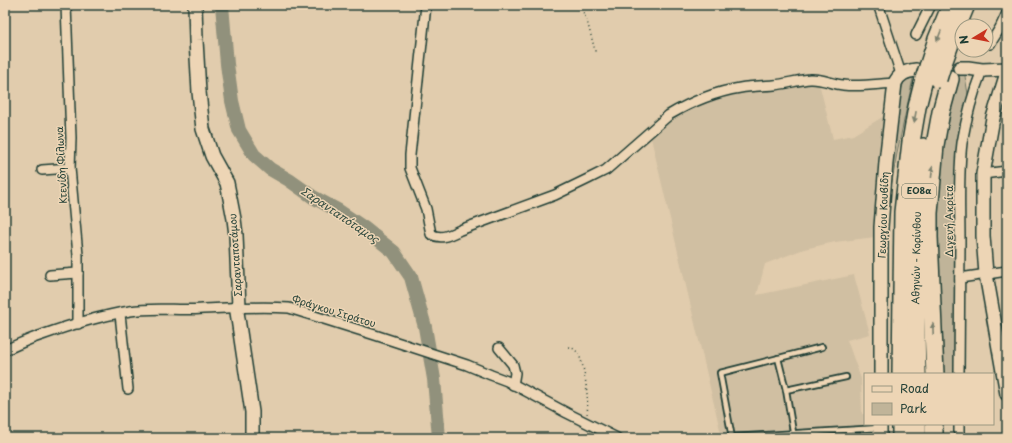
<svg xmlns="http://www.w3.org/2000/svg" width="1012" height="443" font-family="'Playpen Sans',sans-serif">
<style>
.built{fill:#d0bfa2}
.green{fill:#c0b499;stroke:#707866}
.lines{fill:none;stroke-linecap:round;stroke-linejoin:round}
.river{stroke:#91917b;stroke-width:14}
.lane-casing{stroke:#1f3d34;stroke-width:8}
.street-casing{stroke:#1f3d34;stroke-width:12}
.secondary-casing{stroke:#1f3d34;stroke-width:16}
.highway-casing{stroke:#1f3d34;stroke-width:20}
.path{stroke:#1f3d34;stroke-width:1.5;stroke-dasharray:1 3;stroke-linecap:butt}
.lane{stroke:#edd5b5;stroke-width:4.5}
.street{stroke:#edd5b5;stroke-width:9}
.secondary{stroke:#edd5b5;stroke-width:13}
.highway{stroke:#edd5b5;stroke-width:17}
.highway-bridge-casing{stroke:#1f3d34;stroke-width:20;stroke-linecap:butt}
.highway-bridge{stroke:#edd5b5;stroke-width:17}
.oneway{fill:#7c816e}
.labels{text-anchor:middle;stroke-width:3;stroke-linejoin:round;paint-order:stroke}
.shield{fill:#edd5b5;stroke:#5d6b5b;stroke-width:1}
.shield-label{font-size:9px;font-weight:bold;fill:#1f3d34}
.street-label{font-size:10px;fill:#1f3d34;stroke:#edd5b5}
.water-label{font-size:11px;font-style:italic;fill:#304a3f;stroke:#edd5b5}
</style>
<rect width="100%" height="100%" fill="#e1ccad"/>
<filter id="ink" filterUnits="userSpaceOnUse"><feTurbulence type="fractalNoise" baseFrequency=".025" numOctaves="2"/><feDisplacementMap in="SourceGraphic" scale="8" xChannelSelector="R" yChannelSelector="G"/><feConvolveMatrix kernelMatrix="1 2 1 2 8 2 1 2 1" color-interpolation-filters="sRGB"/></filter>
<g filter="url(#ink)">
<!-- built -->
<path class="built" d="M812,83h7l14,56 20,-4 31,-19 -9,121 -40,5 -31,7 -39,15 -8,31 97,-20 16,59 -23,6 14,39 1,35h3v10h7v14h-150l-71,-300 29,-24 19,-9 37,-12 21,-2z"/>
<!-- green -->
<g class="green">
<path d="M959,73l4,1 2,2 3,18v7l-12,62 -2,211h-15l-1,-161 3,-48 3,-21z"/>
<path d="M914,74l-16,74 -7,39 5,-63 5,-34 3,-8 3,-5z"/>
</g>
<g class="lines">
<!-- river -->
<path class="river" d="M222,5l5,59 5,37 7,29 15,25 16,14 19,11 24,17 26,14 25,17 30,24 17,25 14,50 9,52 5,59"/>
<!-- lane casing -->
<g class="lane-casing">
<g id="lane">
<path d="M778,358l8,32 8,48"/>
<path d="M786,390l60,-13"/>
<path d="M732,437l147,-9"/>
<path d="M732,438l-12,-65 102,-26"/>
</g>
</g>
<!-- street casing -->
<g class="street-casing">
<g id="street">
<path d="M66,5l5,133 -1,30 8,87v69"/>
<path d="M426,5l-16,150v13l16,41 5,25c10,6 19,1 29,-4l95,-35 33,-16 18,-9 63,-55c22,-13 46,-23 71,-27 11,-2 23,-2 34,-3 12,-1 24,-5 36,-6 11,-1 22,5 33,6 17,2 34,-1 52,-2"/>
<path d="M879,7l22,67"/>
<path d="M916,35l15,-30"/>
<path d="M990,44l10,-16 7,-15"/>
<path d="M42,170l28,-2"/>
<path d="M983,174l24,-3"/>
<path d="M50,275l28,-2"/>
<path d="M960,278l47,-7"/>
<path d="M120,314l8,75"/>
<path d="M499,348l14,17 2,8 -2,12"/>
<path d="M5,350c12,-5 24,-11 37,-15 28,-10 58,-19 88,-24 24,-4 49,0 73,-2 29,-1 57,-3 86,-1l86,27 92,30 24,10 16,6 60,32 50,25"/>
<path d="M959,374c0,-44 1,-87 1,-131 0,-33 -2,-67 2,-100 4,-24 11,-50 20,-73"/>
<path d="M959,438v-14"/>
</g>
</g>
<!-- secondary casing -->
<g class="secondary-casing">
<g id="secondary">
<path d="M195,5l1,35 3,52 4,37 9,27 15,27 2,10 5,26 2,16 3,72 -2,5 15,100v26"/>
<path d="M960,68h8l14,2 25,-1"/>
<path d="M1007,73l-14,45 -10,56v62l3,38 21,120"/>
<path d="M881,374v-147l5,-65 9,-79c4,-9 11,-12 21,-13"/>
<path d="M880,438v-14"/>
</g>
</g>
<!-- highway casing -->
<g class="highway-casing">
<g id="highway">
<path d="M942,66l8,-22 16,-39"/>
<path d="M928,67l9,-28 14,-34"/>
<path d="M901,374l2,-162 8,-70 6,-35 7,-28"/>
<path d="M917,374c-2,-76 -3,-151 6,-227"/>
<path d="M935,374l-6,-137v-24l6,-68 6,-33 9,-33"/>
<path d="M901,438v-14"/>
<path d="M917,438v-14"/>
<path d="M934,438v-14"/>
</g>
</g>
<!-- path -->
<g class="path">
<path d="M580,5l7,16 9,33"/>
<path d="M569,347c3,1 6,2 8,5 8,10 12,50 10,63"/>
</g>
<!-- lane -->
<use href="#lane" class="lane"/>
<!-- street -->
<use href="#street" class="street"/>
<!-- secondary -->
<use href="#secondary" class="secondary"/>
<!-- highway -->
<use href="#highway" class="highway"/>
<!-- highway-bridge casing -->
<g class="highway-bridge-casing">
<g id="highway-bridge">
<path d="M924,79l4,-12"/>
<path d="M938,79l4,-13"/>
</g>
</g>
<!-- highway-bridge -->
<use href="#highway-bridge" class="highway-bridge"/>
</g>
<!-- one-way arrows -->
<defs><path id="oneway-solid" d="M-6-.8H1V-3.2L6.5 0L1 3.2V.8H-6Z"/></defs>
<g class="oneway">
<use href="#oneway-solid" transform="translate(939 36) rotate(111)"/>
<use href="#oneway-solid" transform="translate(915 117) rotate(101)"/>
<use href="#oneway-solid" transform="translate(932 172) rotate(-84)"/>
<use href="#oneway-solid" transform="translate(933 329) rotate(-92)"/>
</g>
</g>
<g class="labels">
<!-- shield labels -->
<rect class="shield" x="902" y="184" width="34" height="14" rx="3"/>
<g class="shield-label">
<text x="919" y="194">ΕΟ8α</text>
</g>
<!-- street labels -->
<g class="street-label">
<text transform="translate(61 165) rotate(-93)" y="4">Κτενίδη Φίλωνα</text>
<text transform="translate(883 215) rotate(-88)" y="4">Γεωργίου Κουβίδη</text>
<text transform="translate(949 221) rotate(-90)" y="4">Διγενή Ακρίτα</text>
<text transform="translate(235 255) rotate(-94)" y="4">Σαρανταποτάμου</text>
<text transform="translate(916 258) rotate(-89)" y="4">Αθηνών - Κορίνθου</text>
<text transform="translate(334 311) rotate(17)" y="4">Φράγκου Στράτου</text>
</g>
<!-- water labels -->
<g class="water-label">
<text transform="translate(340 215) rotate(34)" y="4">Σαρανταπόταμος</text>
</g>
</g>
<!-- margin -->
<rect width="1012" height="443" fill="none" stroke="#edd5b5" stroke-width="20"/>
<rect x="10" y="10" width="992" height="423" fill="none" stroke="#1f3d34" stroke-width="1.5" filter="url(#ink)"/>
<!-- legend -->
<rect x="864" y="373" width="130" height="52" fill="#edd5b5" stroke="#9b9881"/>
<rect x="872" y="386" width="20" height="6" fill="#edd5b5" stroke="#9b9881"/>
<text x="900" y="393" font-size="12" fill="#1f3d34">Road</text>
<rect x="872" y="403" width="20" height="12" fill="#c0b499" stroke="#9b9881"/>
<text x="900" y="413" font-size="12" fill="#1f3d34">Park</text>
<!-- north arrow -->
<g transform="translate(974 38) rotate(260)"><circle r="19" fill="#edd5b5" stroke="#9b9881"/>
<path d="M0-3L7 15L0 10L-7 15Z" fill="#c8321e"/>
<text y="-6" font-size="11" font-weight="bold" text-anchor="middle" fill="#1f3d34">N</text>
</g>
</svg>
